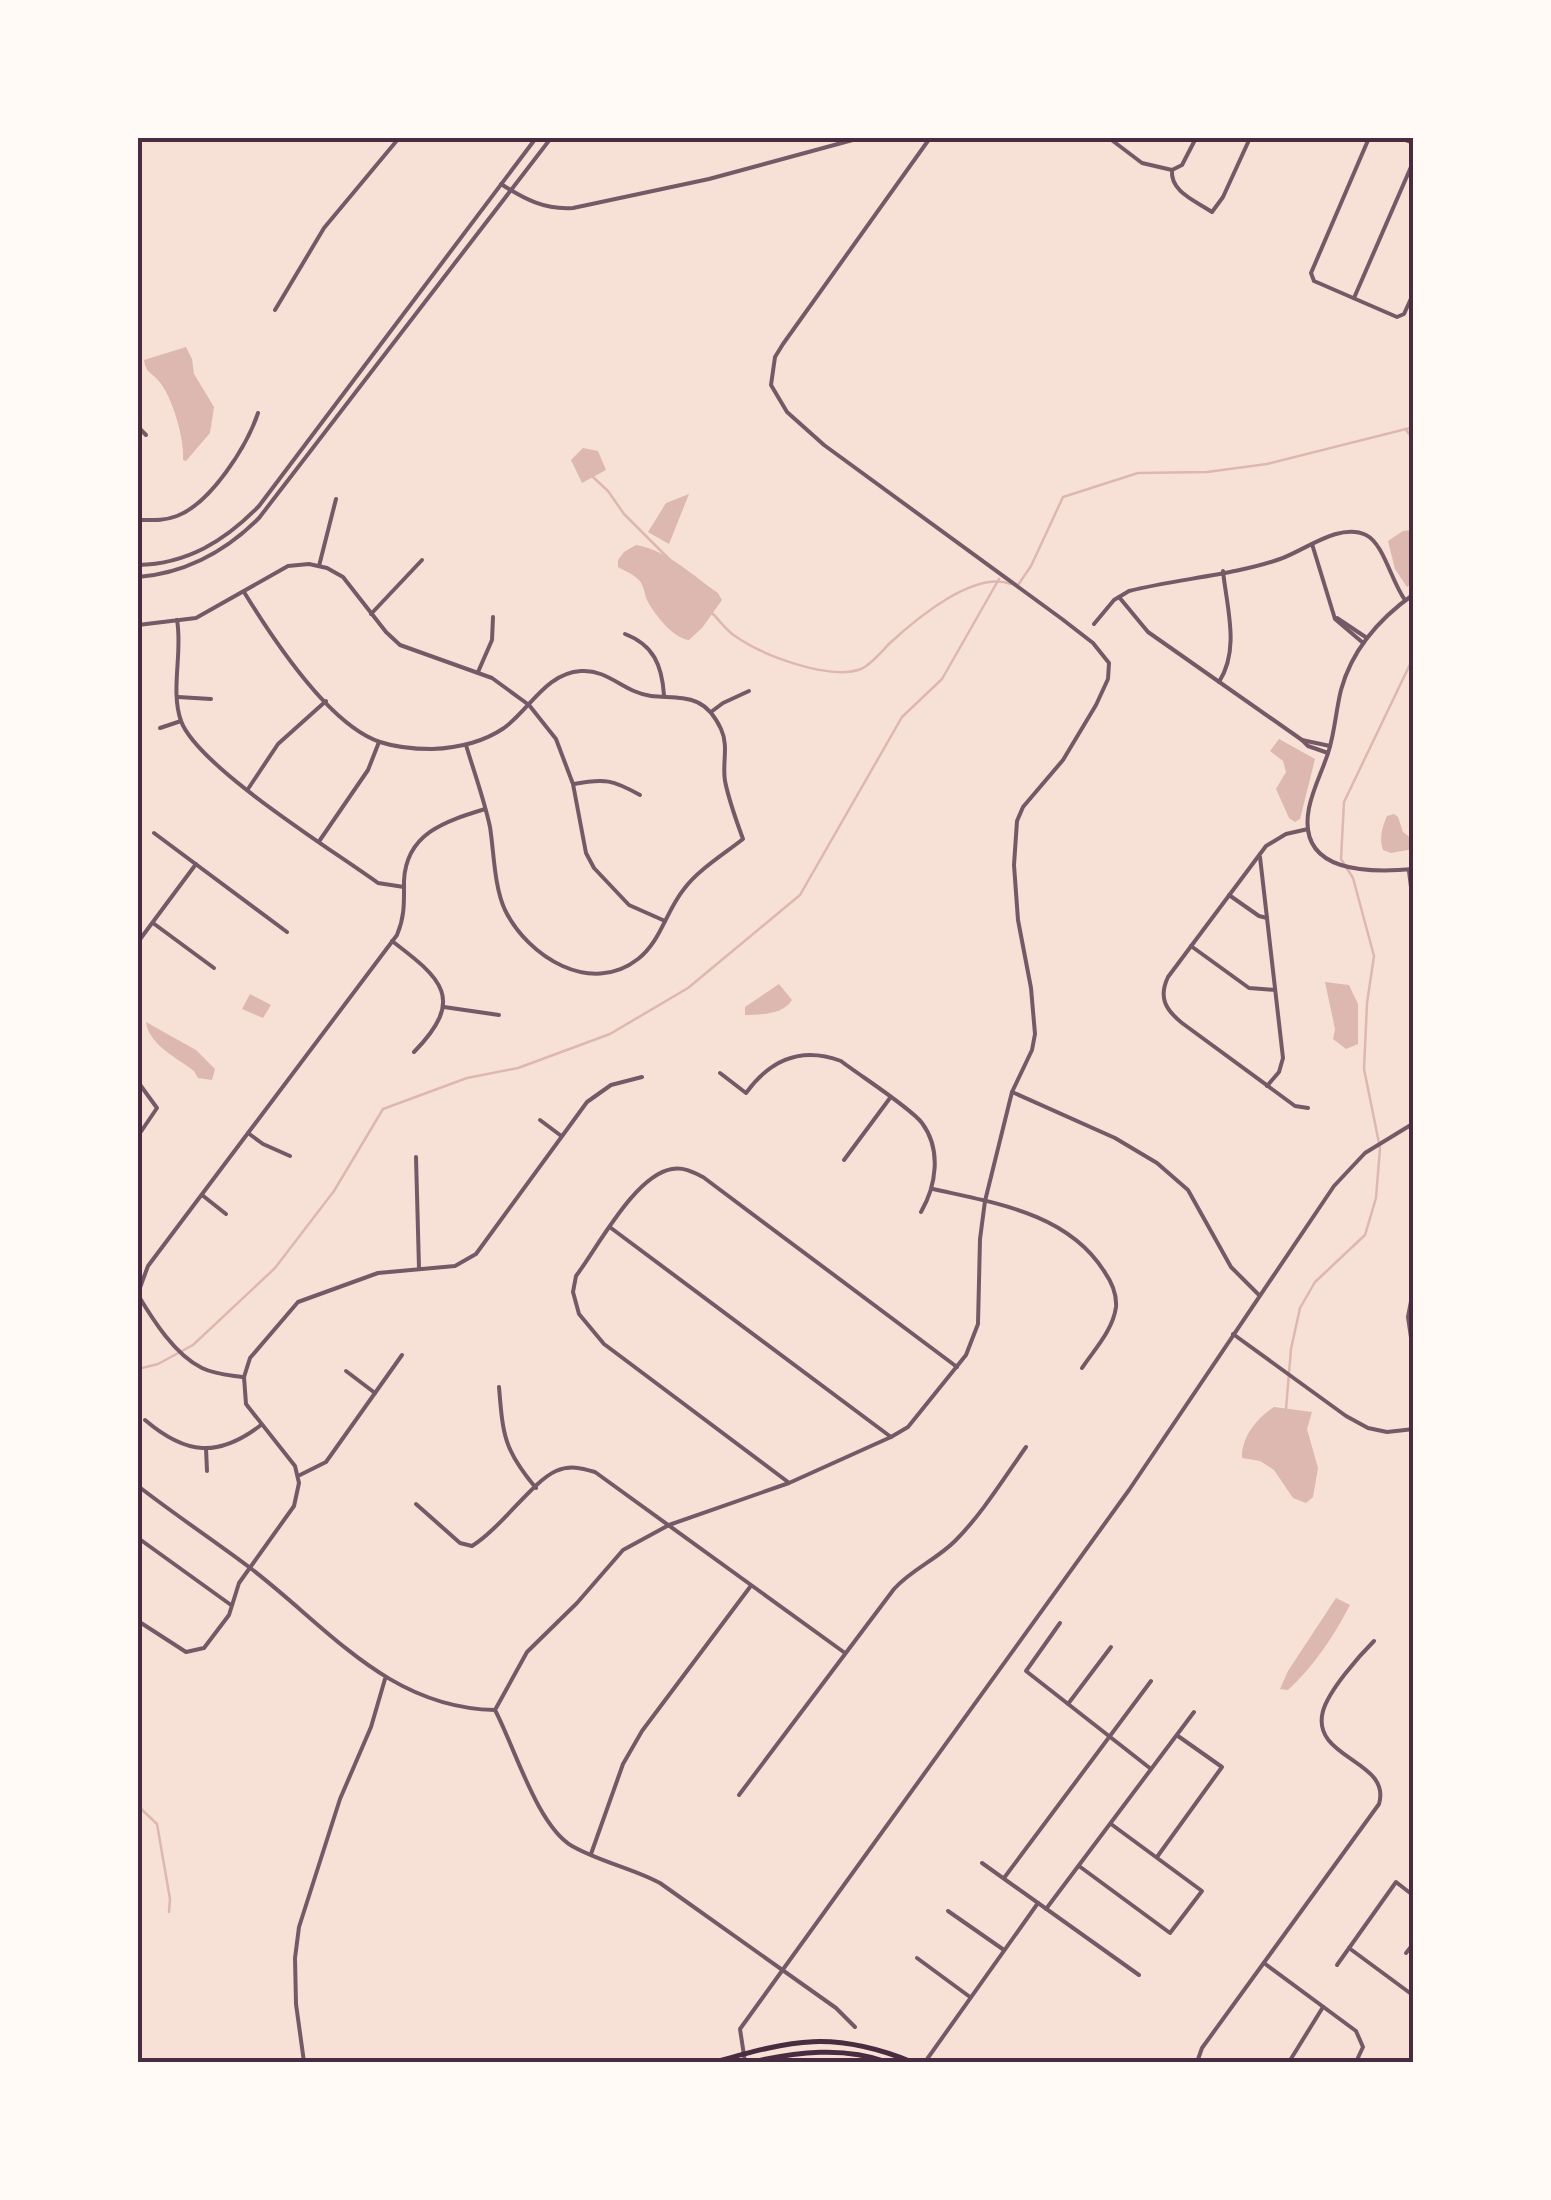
<svg xmlns="http://www.w3.org/2000/svg" width="1551" height="2200" font-family="'Sofia Sans Condensed',sans-serif">
<style>
.water{fill:#dcb8b0}
.lines{fill:none;stroke-linecap:round;stroke-linejoin:round}
.stream{stroke:#dcb8b0;stroke-width:2.5}
.minor{stroke:#755966;stroke-width:4}
.tertiary{stroke:#755966;stroke-width:4}
.primary{stroke:#4a2c40;stroke-width:5}
.neatline{fill:none;stroke:#4a2c40;stroke-width:4}
</style>
<rect width="100%" height="100%" fill="#f7e1d7"/>
<!-- water -->
<g class="water">
<path d="M186,347l6,12 2,15 20,33 -4,26 -24,28 -3,-1c2,-20 -11,-65 -25,-80 -8,-9 -12,-7 -14,-20z"/>
<path d="M583,448l15,3 8,19 -24,13 -11,-23z"/>
<path d="M689,494l-20,50 -21,-12 18,-29z"/>
<path d="M1411,530l2,3v49l-6,5 -12,-18 -7,-28 15,-10z"/>
<path d="M636,545c31,5 57,31 82,48l4,7 -20,28 -13,12c-16,-2 -33,-24 -41,-38 -4,-7 -3,-15 -9,-22 -6,-6 -14,-9 -21,-13v-7l6,-8z"/>
<path d="M1279,739l36,20 -15,60 -5,3 -6,-4 -13,-29 10,-17 -3,-11 -13,-10z"/>
<path d="M1394,814l4,3 5,15 10,8v9l-22,4 -8,-3c-4,-11 -1,-23 4,-34z"/>
<path d="M1325,982l24,3 9,19v40l-12,5 -13,-10 2,-10z"/>
<path d="M779,984l13,16c-8,14 -31,15 -47,15v-8z"/>
<path d="M250,994l21,11 -8,13 -21,-9z"/>
<path d="M146,1022l50,28 19,19 -3,11 -14,-2 -4,-7c-17,-13 -45,-26 -48,-49z"/>
<path d="M1274,1407l38,5 -5,17 11,39 -5,29 -7,6 -13,-5 -19,-28 -14,-9 -18,-3c-1,-21 16,-41 32,-51z"/>
<path d="M1336,1598l14,7c-16,31 -37,62 -62,85l-8,-1 8,-18z"/>
</g>
<g class="lines">
<!-- stream -->
<g class="stream">
<path d="M1406,430l8,10"/>
<path d="M593,477l15,14 16,23 46,46"/>
<path d="M1018,585l13,-19 32,-69 75,-24 69,-1 60,-8 147,-37"/>
<path d="M713,614c7,7 14,17 22,22 27,19 94,45 126,33 10,-4 21,-18 29,-26 26,-24 84,-73 121,-59"/>
<path d="M138,1369l20,-5 35,-19 82,-77 59,-77 49,-82 84,-31 51,-10 92,-34 78,-46 112,-93 102,-178 40,-38 57,-100"/>
<path d="M1286,1409l5,-60 9,-41 15,-26 50,-47 11,-37 4,-50 -16,-79 3,-66 7,-47 -21,-78 -12,-19 3,-57 70,-146"/>
<path d="M138,1806l19,18 13,75 -1,13"/>
</g>
<!-- minor -->
<g class="minor">
<path d="M1109,138l33,25 30,7 10,-5 14,-27"/>
<path d="M1369,138l-58,135 3,8 83,36 7,-3 10,-22"/>
<path d="M1400,138l14,5"/>
<path d="M1172,170c-2,22 24,31 40,42l11,-15 27,-59"/>
<path d="M501,184c23,15 44,26 72,24l136,-29 151,-41"/>
<path d="M1354,298l60,-138"/>
<path d="M275,310l49,-82 75,-90"/>
<path d="M138,427l8,8"/>
<path d="M138,520c13,0 26,1 39,-4 34,-13 70,-70 81,-103"/>
<path d="M1312,544l23,75 27,23"/>
<path d="M319,566l17,-67"/>
<path d="M244,592c27,44 85,133 136,150 15,5 36,7 52,7 26,-1 50,-6 72,-21 26,-19 42,-55 77,-57 27,-2 44,22 70,25 32,3 53,-3 70,33 8,17 1,34 4,52 4,20 11,39 18,58 -19,15 -45,31 -59,50 -18,22 -23,52 -46,70 -47,37 -110,-2 -133,-49 -11,-24 -11,-58 -15,-83 -6,-28 -16,-55 -24,-82"/>
<path d="M1414,594c-34,24 -62,55 -73,96 -5,20 -6,40 -12,60 -6,20 -16,38 -20,58 -13,66 61,65 105,61"/>
<path d="M1119,597l29,35 154,108"/>
<path d="M371,614l51,-54"/>
<path d="M1337,618l30,20"/>
<path d="M177,620c6,32 -7,70 4,101 17,46 153,130 197,162l26,4"/>
<path d="M1094,624l20,-24 15,-9c47,-12 106,-16 151,-32 24,-8 59,-37 86,-24 18,9 25,46 39,65"/>
<path d="M138,625l58,-7 92,-52 21,-2 18,4 16,9 43,55 14,13 92,33 37,27 27,34 17,45 13,69 8,15 35,37 36,16"/>
<path d="M625,634c29,11 37,32 39,61"/>
<path d="M478,672l14,-32 1,-23"/>
<path d="M1219,682c21,-33 8,-73 4,-111"/>
<path d="M178,697l33,2"/>
<path d="M711,712l12,-9 26,-12"/>
<path d="M160,728l21,-7"/>
<path d="M1328,753l-20,-7 -6,-6 28,6"/>
<path d="M574,784c31,-6 39,-4 66,11"/>
<path d="M248,789l30,-45 48,-43"/>
<path d="M1308,829l-22,5 -20,12 -98,131c-10,21 -2,33 14,46l113,83 13,2"/>
<path d="M154,833l133,99"/>
<path d="M320,840l48,-70 11,-28"/>
<path d="M1260,857l23,201 -4,14 -12,14"/>
<path d="M1409,871l5,40"/>
<path d="M1229,895l30,21 8,2"/>
<path d="M153,923l61,45"/>
<path d="M392,941c50,38 74,58 22,111"/>
<path d="M138,942l58,-78"/>
<path d="M1191,946l58,42 26,2"/>
<path d="M444,1007l55,8"/>
<path d="M720,1073l26,20c24,-33 55,-47 95,-32 18,14 70,47 81,62 20,27 14,63 -1,89"/>
<path d="M138,1082l19,26 -19,28"/>
<path d="M1012,1092l103,46 42,25 31,27 43,77 27,27"/>
<path d="M540,1120l20,15"/>
<path d="M248,1133l15,11 27,12"/>
<path d="M416,1157l3,111"/>
<path d="M844,1160l46,-62"/>
<path d="M933,1189c62,14 134,24 171,82 7,10 13,23 12,36 -3,23 -22,43 -34,61"/>
<path d="M202,1195l24,19"/>
<path d="M611,1228l280,209"/>
<path d="M1414,1286l-6,31 6,41"/>
<path d="M138,1293l10,-27 249,-331c8,-19 7,-33 7,-54 2,-48 42,-60 81,-72"/>
<path d="M138,1295c15,25 37,60 64,73 12,6 27,7 40,9"/>
<path d="M1233,1334l113,82 22,12 19,4 27,-3"/>
<path d="M346,1371l29,22"/>
<path d="M499,1387c4,49 5,63 37,101"/>
<path d="M145,1420c41,35 73,38 116,5"/>
<path d="M206,1448l1,23"/>
<path d="M300,1475l26,-13 76,-107"/>
<path d="M788,1482l-184,-138 -25,-30 -6,-22 3,-16c22,-29 59,-101 96,-107 12,-2 21,3 31,8l254,190"/>
<path d="M138,1486c36,28 75,54 111,81 79,60 139,141 246,143"/>
<path d="M416,1504l44,39 12,3c29,-18 61,-65 84,-75 14,-6 25,-3 39,1l250,181"/>
<path d="M138,1538l93,67"/>
<path d="M138,1621l48,31 18,-4 25,-33 10,-32 55,-77 5,-23 -4,-17 -49,-62 -2,-27 6,-19 48,-56 80,-29 77,-7 21,-12 111,-152 24,-17 31,-8"/>
<path d="M1060,1623l-34,48 125,98"/>
<path d="M1068,1704l43,-57"/>
<path d="M739,1795l155,-206c18,-20 42,-29 61,-48 27,-27 49,-63 71,-94"/>
<path d="M591,1854l32,-90 19,-33 108,-144"/>
<path d="M1157,1857l65,-90 -44,-31"/>
<path d="M982,1863l157,112"/>
<path d="M1079,1866l91,67 32,-42 -91,-67"/>
<path d="M1004,1878l147,-197"/>
<path d="M1046,1909l148,-197"/>
<path d="M948,1911l56,39"/>
<path d="M1349,1948l65,48"/>
<path d="M1406,1953l8,-10"/>
<path d="M917,1958l53,39"/>
<path d="M1264,1963l92,68 7,16 -7,15"/>
<path d="M1337,1965l59,-83 18,14"/>
<path d="M855,2027l-19,-19 -176,-125c-28,-15 -60,-21 -88,-37 -35,-21 -57,-98 -77,-136l32,-58 50,-49 46,-53 46,-25 120,-42 102,-46 17,-10 58,-72 12,-31 2,-85 5,-38 27,-109 20,-42 3,-16 -4,-46 -13,-68 -4,-55 3,-44 6,-14 40,-47 33,-55 12,-26 1,-16 -16,-20 -31,-24 -238,-174 -37,-33 -16,-27 4,-28 8,-13 147,-206"/>
<path d="M304,2062l-8,-58 -1,-46 4,-31 41,-128 31,-72 14,-48"/>
<path d="M745,2062l-5,-33 389,-539 205,-304 31,-33 49,-30"/>
<path d="M925,2062l113,-159"/>
<path d="M1197,2062l5,-14 177,-244c13,-44 -69,-45 -56,-93 6,-21 36,-55 51,-70"/>
<path d="M1289,2062l34,-55"/>
</g>
<!-- tertiary -->
<g class="tertiary">
<path d="M138,565c49,-1 87,-24 121,-59l277,-368"/>
<path d="M138,577c48,-4 87,-25 121,-59l292,-380"/>
</g>
<!-- primary -->
<g class="primary">
<path d="M715,2062c78,-22 118,-32 197,0"/>
<path d="M752,2062c45,-10 91,-16 135,0"/>
</g>
</g>
<!-- border -->
<rect width="1551" height="2200" fill="none" stroke="#fffaf5" stroke-width="280"/>
<rect x="140" y="140" width="1271" height="1920" class="neatline"/>
</svg>
